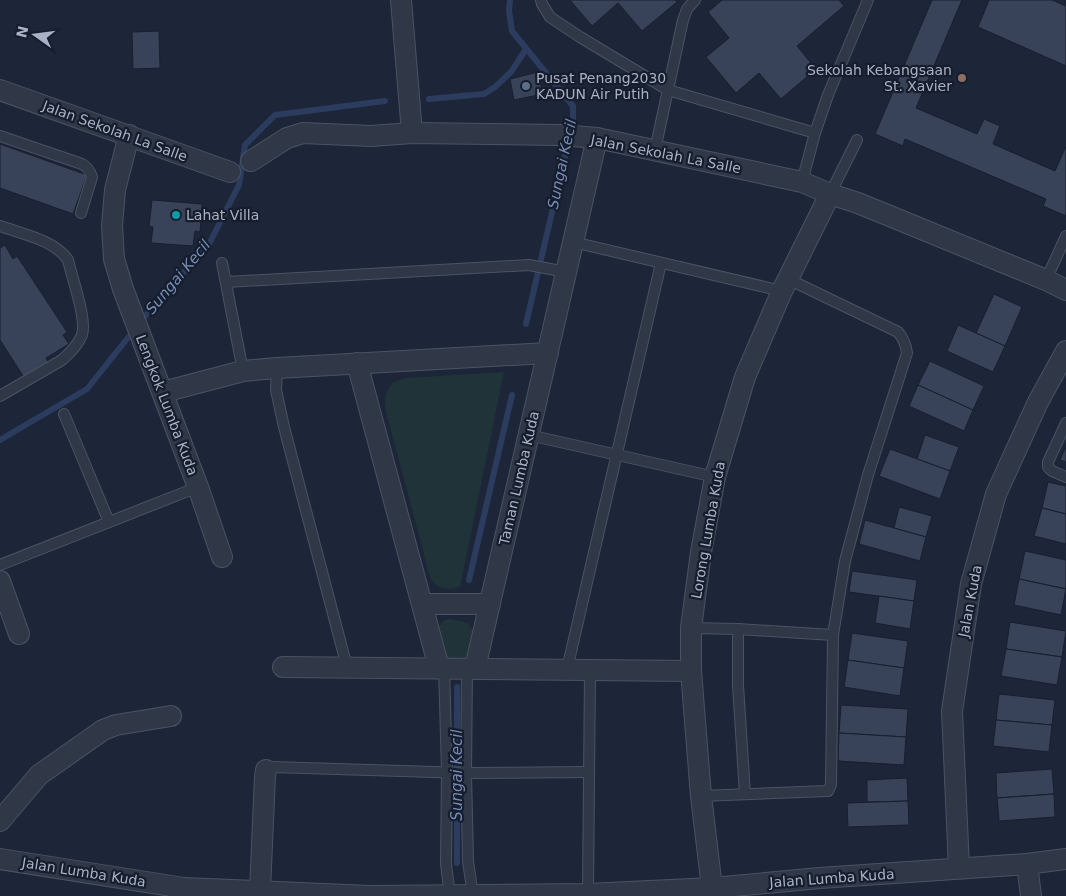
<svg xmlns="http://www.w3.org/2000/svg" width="1066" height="896" font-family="'DejaVu Sans',sans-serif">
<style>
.green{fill:#1f3339}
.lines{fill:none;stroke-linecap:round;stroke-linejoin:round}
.stream{stroke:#2c3c5f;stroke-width:6}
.building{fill:#384259;stroke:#181f2e}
.lane-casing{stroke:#4b5263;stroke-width:12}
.street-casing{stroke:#4b5263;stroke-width:22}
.lane{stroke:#303848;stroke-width:10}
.street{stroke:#303848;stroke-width:20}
.education-dot{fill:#8d6e63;stroke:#161d2c;stroke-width:2}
.service-dot{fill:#5c6f8a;stroke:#161d2c;stroke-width:2}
.culture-dot{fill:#0f9aa8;stroke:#161d2c;stroke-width:2}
.labels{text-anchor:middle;stroke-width:4.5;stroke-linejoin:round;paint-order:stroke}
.poi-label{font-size:14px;fill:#aab1c6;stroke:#161d2c;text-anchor:start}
.street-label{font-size:14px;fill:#aab1c6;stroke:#161d2c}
.water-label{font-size:15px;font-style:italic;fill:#768bb6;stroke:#161d2c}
</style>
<rect width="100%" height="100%" fill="#1d2538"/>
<!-- green -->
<g class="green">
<path d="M504,372l-44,215c-5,1 -11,3 -17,1 -15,-4 -16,-22 -19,-34l-38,-142c-2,-14 -1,-19 7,-30l13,-4z"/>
<path d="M448,619c6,1 14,1 20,5 8,5 4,23 0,31 -1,2 -3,4 -5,6l-17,-3 -8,-30 5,-7z"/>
</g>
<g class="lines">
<!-- stream -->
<g class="stream">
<path d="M510,0l-1,11 3,20 61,75v16l-47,202"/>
<path d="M429,99l55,-5 11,-7 16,-15 15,-23"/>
<path d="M0,440l87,-51 71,-89 50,-54 31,-61 6,-40 30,-30 110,-14"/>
<path d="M469,580l43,-185"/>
<path d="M457,687v176"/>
</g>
</g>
<!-- building -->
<g class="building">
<path d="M570,0h105l2,2 -35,29 -24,-28 -26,23z"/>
<path d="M722,0h117l5,6 -47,40 19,23 -35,30 -22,-26 -23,20 -30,-36 23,-19 -21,-26z"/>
<path d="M932,0h30l-46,108 61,26 7,-15 16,7 -7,18 62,27 11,-25v70l-23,-10 3,-7 -141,-60 -2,7 -28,-12z"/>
<path d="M989,0h63l14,6v60l-88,-39z"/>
<path d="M159,31l1,37 -27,1 -1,-37z"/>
<path d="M538,72l5,22 -29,6 -4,-21z"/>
<path d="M0,144l87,31 -14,39 -73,-26z"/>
<path d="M152,200l50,4 -2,28 -5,-1 -2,15 -42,-3 2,-16 -4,-1z"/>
<path d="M5,245l8,14 4,-3 50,76 -4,3 6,9 -23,14 3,5 -24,16 -25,-39v-92z"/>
<path d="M994,294l28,13 -17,39 -29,-13z"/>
<path d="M958,325l47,21 -12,26 -46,-21z"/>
<path d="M930,361l54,25 -11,24 -55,-25z"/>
<path d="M918,385l55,25 -9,21 -55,-25z"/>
<path d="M925,435l34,12 -9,24 -33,-12z"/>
<path d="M1066,446v16l-6,-2z"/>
<path d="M890,449l60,22 -10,28 -61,-23z"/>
<path d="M1048,482l18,4v28l-24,-6z"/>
<path d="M899,507l33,9 -6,21 -32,-9z"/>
<path d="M1042,508l24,6v30l-32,-8z"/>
<path d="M865,520l61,17 -6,24 -61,-17z"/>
<path d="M1025,551l41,9v29l-47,-10z"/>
<path d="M852,571l65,9 -3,21 -65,-9z"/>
<path d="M1019,579l47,10 -5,26 -47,-10z"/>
<path d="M879,596l35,5 -4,28 -35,-6z"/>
<path d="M1010,622l56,9 -4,26 -56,-8z"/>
<path d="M852,633l56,8 -4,27 -56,-8z"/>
<path d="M1006,649l56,8 -5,28 -56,-9z"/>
<path d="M848,660l56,8 -4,28 -56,-9z"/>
<path d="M999,694l56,6 -3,25 -56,-5z"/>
<path d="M841,705l67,4 -2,28 -67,-4z"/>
<path d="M996,720l56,5 -3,27 -56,-6z"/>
<path d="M839,733l67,4 -2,28 -66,-4z"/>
<path d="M1052,769l2,25 -57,4 -1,-25z"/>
<path d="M907,778l1,23 -41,1v-22z"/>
<path d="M1054,794l1,23 -56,4 -2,-23z"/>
<path d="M908,801l1,24 -61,2 -1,-24z"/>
</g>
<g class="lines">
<!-- lane casing -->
<g class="lane-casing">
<g id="lane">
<path d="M541,0l1,4 8,13 30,20 88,53 147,43"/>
<path d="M0,136l82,28c6,3 8,7 10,13l-11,36"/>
<path d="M655,150l28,-130 4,-11 8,-9"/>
<path d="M802,182l13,-49 13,-38 40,-95"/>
<path d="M830,194l27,-54"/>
<path d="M0,226c22,8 55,14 68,34 4,18 19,59 14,75 -4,10 -12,18 -20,25l-62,36"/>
<path d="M573,242l209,49"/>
<path d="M222,263l21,108"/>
<path d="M1046,280l20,-44"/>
<path d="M226,282l303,-17 37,7"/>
<path d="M277,368l-1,22 8,37 63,240"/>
<path d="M64,414l45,108"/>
<path d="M1066,423l-18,39v5l4,4 14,6"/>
<path d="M529,435l186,42"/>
<path d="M0,565l198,-78"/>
<path d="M691,628l47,1 95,6"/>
<path d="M738,629v56l7,109"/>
<path d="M444,668l3,103 -1,93 4,32"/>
<path d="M467,668l-1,105 2,88 5,35"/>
<path d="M567,669l94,-406"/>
<path d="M266,770l6,-3 194,6 123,-1"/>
<path d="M701,796l127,-5 3,-6 2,-150 12,-74 23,-86 39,-122c-1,-8 -3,-14 -9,-21l-110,-53"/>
<path d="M588,894l2,-224"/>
</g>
</g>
<!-- street casing -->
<g class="street-casing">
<g id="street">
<path d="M401,0l11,133"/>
<path d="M0,90l230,82"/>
<path d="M129,135l-14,55 -3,36 2,33 9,30 75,198 24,70"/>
<path d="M251,161l36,-23 16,-5 68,3 41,-3 149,2 36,3 205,44 28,12 28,9 188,77 20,10"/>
<path d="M357,363l82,305"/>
<path d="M163,392l80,-21 34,-3 271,-15"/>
<path d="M0,581l19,53"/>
<path d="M422,604h68"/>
<path d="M283,667l408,4"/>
<path d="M475,668l122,-530"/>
<path d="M0,821l39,-46 64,-45 13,-5 55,-9"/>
<path d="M0,859l184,29 186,8 218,-2 124,-6 108,-10 207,-14 39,-5"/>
<path d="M1027,864l4,32"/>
<path d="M959,868l-7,-157 19,-127 25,-90 42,-92 28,-51"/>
<path d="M712,888l-11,-92 -10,-125v-43l10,-76 14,-75 30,-100 37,-86 48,-97"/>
<path d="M260,890l5,-114 1,-6"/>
</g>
</g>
<!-- lane -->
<use href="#lane" class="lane"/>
<!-- street -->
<use href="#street" class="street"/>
</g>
<!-- markers -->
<circle class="education-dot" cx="962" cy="78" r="5"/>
<circle class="service-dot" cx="526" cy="86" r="5"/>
<circle class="culture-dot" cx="176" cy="215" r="5"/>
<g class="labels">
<!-- poi labels -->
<g class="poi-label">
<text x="952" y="75" text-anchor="end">Sekolah Kebangsaan<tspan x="952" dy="16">St. Xavier</tspan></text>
<text x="536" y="83">Pusat Penang2030<tspan x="536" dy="16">KADUN Air Putih</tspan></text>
<text x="186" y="220">Lahat Villa</text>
</g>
<!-- street labels -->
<g class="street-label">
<text transform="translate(115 131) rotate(20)" y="5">Jalan Sekolah La Salle</text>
<text transform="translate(666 154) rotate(11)" y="5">Jalan Sekolah La Salle</text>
<text transform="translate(167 405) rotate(69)" y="5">Lengkok Lumba Kuda</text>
<text transform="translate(519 478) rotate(-77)" y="5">Taman Lumba Kuda</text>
<text transform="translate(708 530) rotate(-80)" y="5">Lorong Lumba Kuda</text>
<text transform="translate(970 601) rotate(-79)" y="5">Jalan Kuda</text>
<text transform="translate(84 872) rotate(9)" y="5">Jalan Lumba Kuda</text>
<text transform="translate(832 878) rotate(-4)" y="5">Jalan Lumba Kuda</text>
</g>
<!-- water labels -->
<g class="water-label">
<text transform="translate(562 164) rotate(-78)" y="5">Sungai Kecil</text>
<text transform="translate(178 277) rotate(-50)" y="5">Sungai Kecil</text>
<text transform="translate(457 775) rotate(-90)" y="5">Sungai Kecil</text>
</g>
</g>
<!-- north arrow -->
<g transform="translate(35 35) rotate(284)" stroke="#161d2c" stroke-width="4" paint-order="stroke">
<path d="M0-4L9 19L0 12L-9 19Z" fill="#aab1c6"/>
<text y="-8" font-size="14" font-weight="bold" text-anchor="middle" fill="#aab1c6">N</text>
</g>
</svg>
